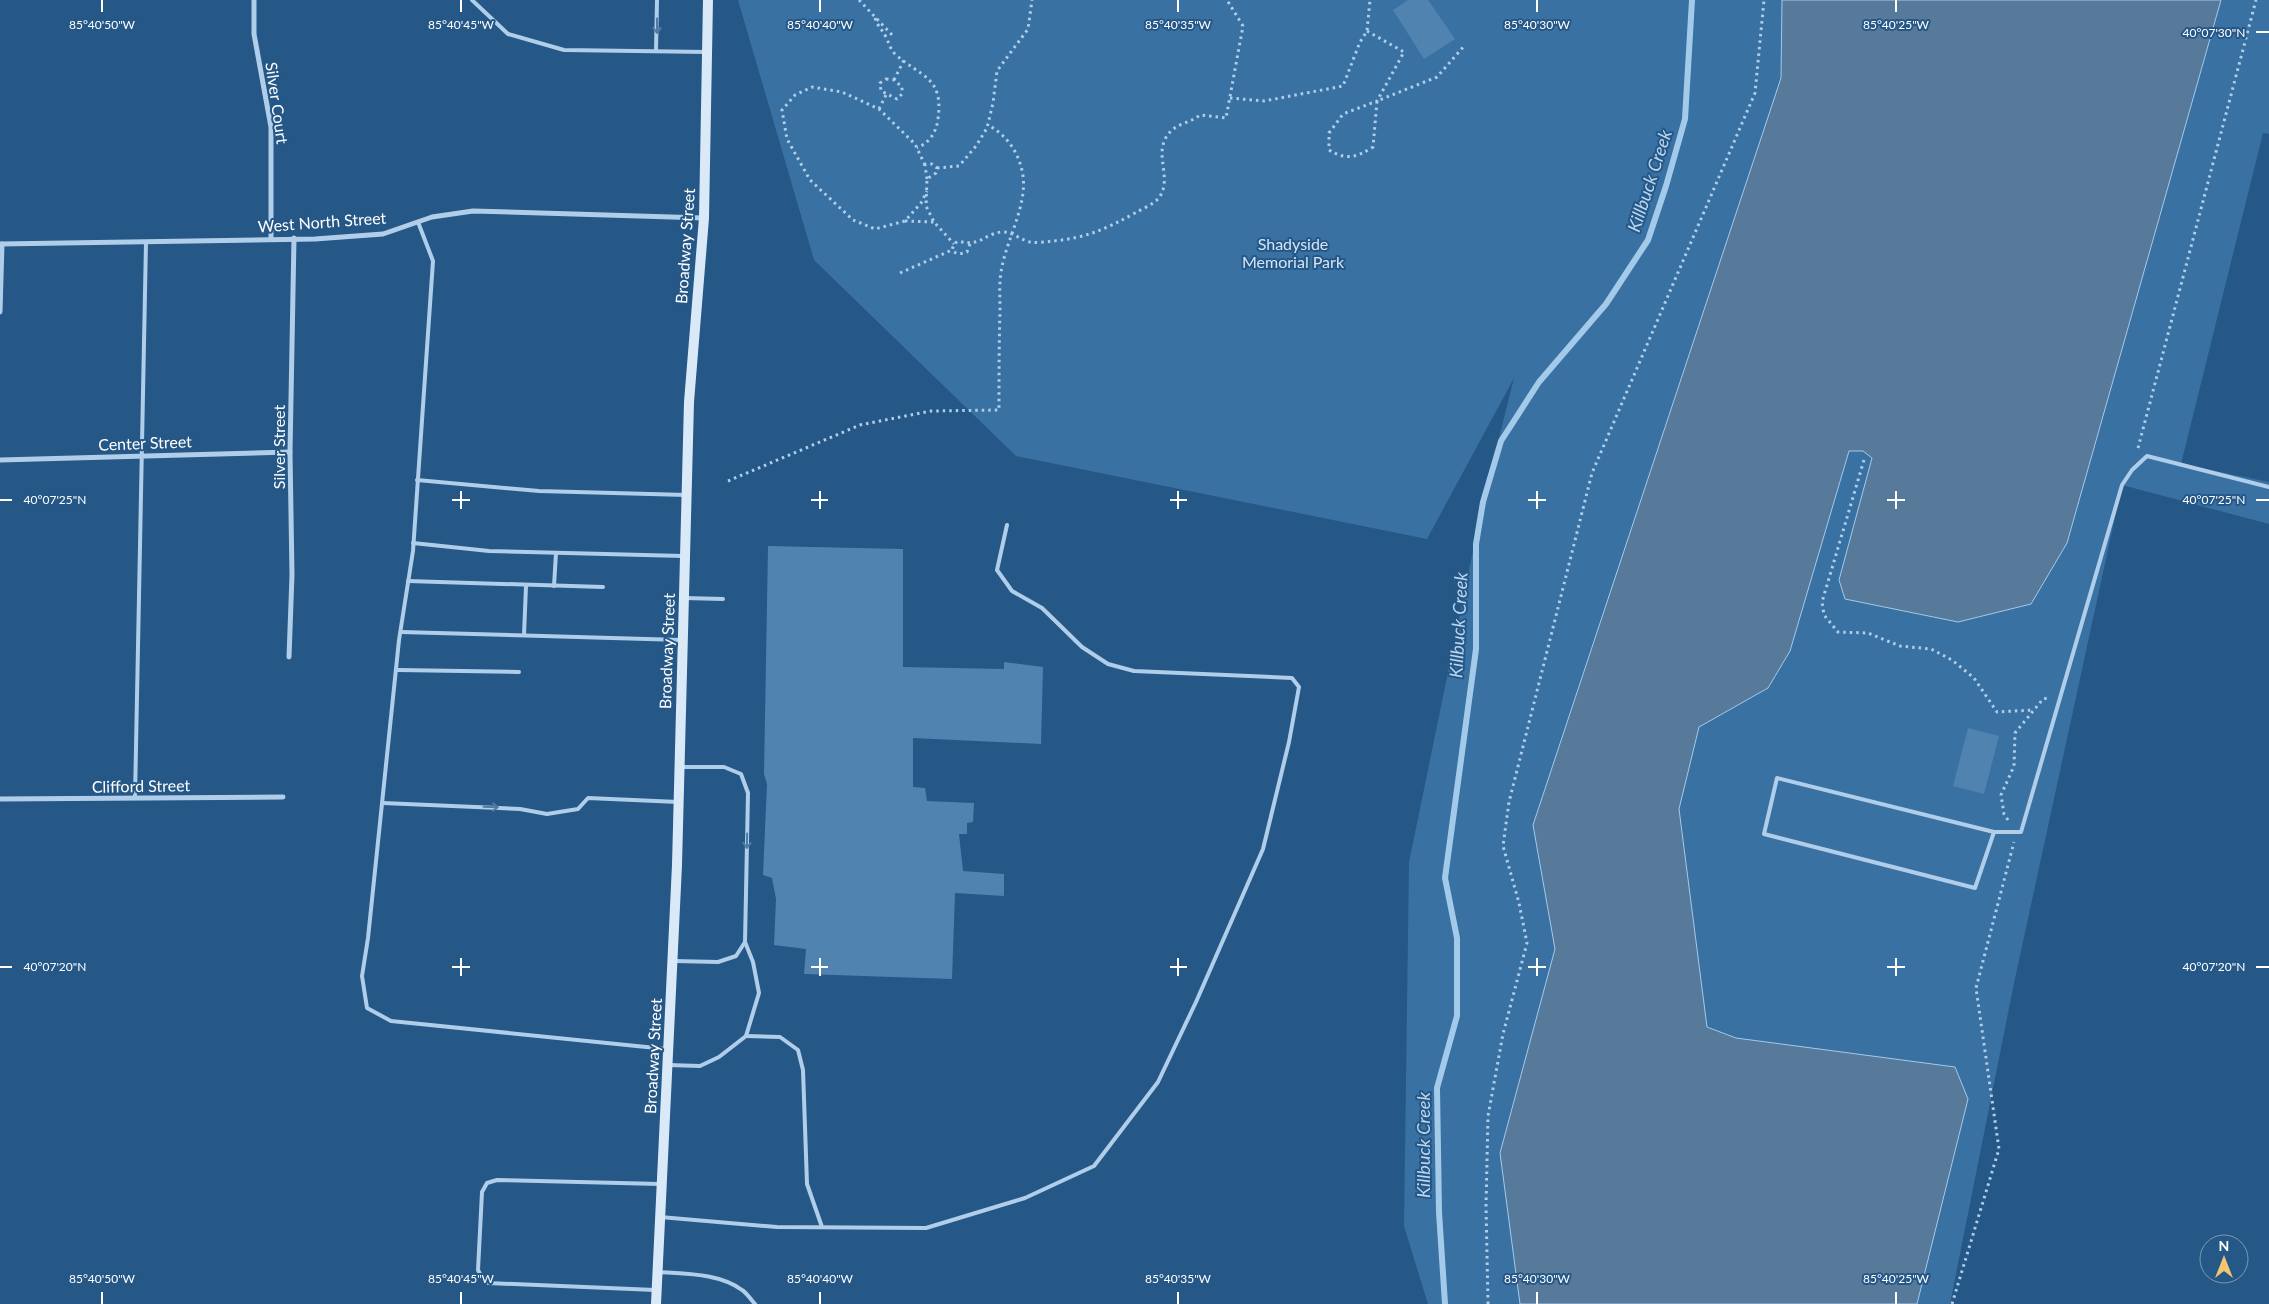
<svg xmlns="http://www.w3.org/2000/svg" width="2269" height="1304" font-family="Lato,sans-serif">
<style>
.green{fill:#3971a3}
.water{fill:#57799a;stroke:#a4caea}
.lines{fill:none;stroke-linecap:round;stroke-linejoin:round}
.stream{stroke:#a4caea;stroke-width:6}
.building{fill:#5183b0}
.path{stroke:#b0cee9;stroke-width:3;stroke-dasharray:2.5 4;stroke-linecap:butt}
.service{stroke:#b0cee9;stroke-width:4}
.minor{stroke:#b0cee9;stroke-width:5}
.secondary{stroke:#dae9f7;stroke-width:10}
.oneway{stroke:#4f7ba4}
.ticks{fill:none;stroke:#fff;stroke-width:2}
.labels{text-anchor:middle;stroke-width:4;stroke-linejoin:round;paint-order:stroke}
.street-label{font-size:16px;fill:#fff;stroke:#255787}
.park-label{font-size:16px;fill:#d3e6f7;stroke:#255787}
.water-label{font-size:18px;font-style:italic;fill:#bbd7f0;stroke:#255787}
.ticks-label{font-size:12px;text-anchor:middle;fill:#fff;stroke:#255787;stroke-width:4;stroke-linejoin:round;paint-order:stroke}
</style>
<rect width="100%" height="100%" fill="#255787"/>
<!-- green -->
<path class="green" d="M738,0h1531v134l-6,-1 -82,331 88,18v42l-147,-39 -109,503 -63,316h-522l-24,-78 5,-364 74,-360 31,-124 -87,161 -411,-83 -202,-196z"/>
<!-- water -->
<path class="water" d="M1782,0h439l-154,543 -36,61 -73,18 -113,-23 -6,-19 33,-122 -9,-7h-14l-59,200 -22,37 -69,39 -20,82 28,218 29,11 219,29 13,32 -51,205h-397l-20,-151 55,-204 -22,-124 248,-747z"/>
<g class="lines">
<!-- stream -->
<path class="stream" d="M1445,1304l-6,-92 -2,-124 20,-72v-78l-12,-60 31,-229v-105l7,-42 18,-61 38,-59 67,-78 42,-64 18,-54 19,-67 7,-119"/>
</g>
<!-- building -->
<g class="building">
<path d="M1408,0h20l27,39 -31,20 -31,-49z"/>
<path d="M768,546l135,3v118l101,2v-7l39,5 -2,77 -128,-6v49l12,1 2,13 47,2 -1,19 -6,1v11h-8l4,37 41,3v22l-49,-3 -3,86 -148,-5 2,-25 -32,-4 2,-46 -4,-21 -9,-3 4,-91 -3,-10z"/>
<path d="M1968,728l31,8 -15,58 -31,-8z"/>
</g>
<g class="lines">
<!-- path -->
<g class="path">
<path d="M859,0l35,37"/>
<path d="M875,18c4,11 7,11 11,19 3,6 4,12 9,17 25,23 49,22 43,65 -2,14 -8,23 -21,29"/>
<path d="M1367,31l37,21 -27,49 -34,13 -14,19v17c18,11 28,7 44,-3l4,-46 60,-24 28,-32"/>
<path d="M886,79l8,1 8,7v7l-5,5 -16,-8 -1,-8z"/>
<path d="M894,80l10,-20"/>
<path d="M1230,98l34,3 79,-15 17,-44 7,-11 3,-31"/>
<path d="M879,109l8,-16"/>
<path d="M925,165l-10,-21 -36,-35 -37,-17 -30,-5 -17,8 -13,15 5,29 23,41 43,40 22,9 30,-8 16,-18 6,-12"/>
<path d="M937,168l22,-2 17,-20 11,-18 6,-25 4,-32 31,-42 4,-29"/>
<path d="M927,179l-2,-14 7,-1 5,4 -1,5 -9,6 -1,27 8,16 20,22"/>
<path d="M905,221l29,1"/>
<path d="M970,244l-3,8c-6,2 -10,3 -15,-2l2,-6 4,-3c23,6 24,-6 43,-9 11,-1 19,8 29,10 7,1 16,0 23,-1 33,-3 53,-12 82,-28 7,-4 17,-8 23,-14 17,-21 -8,-47 13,-68 8,-8 19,-8 29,-16l26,3 17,-92 -16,-26"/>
<path d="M900,273l52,-23"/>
<path d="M2138,448l118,-448"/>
<path d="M1864,460l-42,142 2,13 14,17 30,1 32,13 31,3 21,11 22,18 23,34 36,-2"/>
<path d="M728,481l132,-56 71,-14 68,-1c0,-33 0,-66 1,-99 0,-13 -1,-26 1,-39 5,-32 26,-65 22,-96 -3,-22 -16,-41 -35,-51"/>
<path d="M2008,820l-4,-6 -3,-19 13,-29 1,-33 28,-34 5,-1"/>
<path d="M1488,1304l-2,-98 2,-90 15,-82 24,-91 -8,-40 -16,-57 6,-44 83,-329 163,-380 9,-93"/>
<path d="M1952,1304l47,-155 -23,-161 38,-146"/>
</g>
<!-- service -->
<g class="service">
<path d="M472,0l36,34 56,16 143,2"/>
<path d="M656,51l1,-51"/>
<path d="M418,222l15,39 -20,290 -14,89 -31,298 -6,38 5,32 24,13 275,28"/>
<path d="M417,480l122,11 148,4"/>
<path d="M413,543l76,8 194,5"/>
<path d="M408,581l195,6"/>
<path d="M554,586l2,-33"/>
<path d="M684,598l39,1"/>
<path d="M401,632l280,8"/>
<path d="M524,635l2,-49"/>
<path d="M398,670l121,2"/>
<path d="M135,798l11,-556"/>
<path d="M383,803l137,6 27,5 31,-5 10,-11 90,4"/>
<path d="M1994,832l-19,56 -211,-54 13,-56 217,54h27l101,-347 10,-15 15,-14 122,31"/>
<path d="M674,961l44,1 18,-6 9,-14"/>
<path d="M746,1036l34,1 18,13 5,20 4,114 15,43"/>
<path d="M668,1065l32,1 19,-9 27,-21 13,-43 -6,-31 -8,-20 3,-149 -7,-19 -17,-7h-42"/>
<path d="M660,1217l117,10 149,1 99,-30 69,-32 64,-84 38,-80 67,-153 26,-107 10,-55 -7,-9 -158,-7 -26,-7 -26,-17 -40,-39 -30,-17 -15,-21 10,-45"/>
<path d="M659,1272c26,2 60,1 83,18 5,3 9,10 13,14"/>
<path d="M655,1290l-167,-7 -6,-5 -4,-8 4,-78 5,-9 10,-3 163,4"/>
</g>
<!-- minor -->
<g class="minor">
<path d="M254,0v34l17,93v112"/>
<path d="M0,244l315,-5 68,-5 49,-17 41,-6 231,7"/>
<path d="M0,312l2,-68"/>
<path d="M0,460l290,-8"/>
<path d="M289,657l3,-82 -2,-123 4,-214"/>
<path d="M0,799l283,-2"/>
</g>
<!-- secondary -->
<path class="secondary" d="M656,1304l21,-439 12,-463 15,-184 4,-218"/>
</g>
<!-- one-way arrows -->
<defs><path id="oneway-shaft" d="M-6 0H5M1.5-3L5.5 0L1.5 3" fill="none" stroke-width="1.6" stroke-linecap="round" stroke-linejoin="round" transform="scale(1.25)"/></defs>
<g class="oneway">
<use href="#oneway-shaft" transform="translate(657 26) rotate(90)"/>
<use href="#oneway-shaft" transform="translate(491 807) rotate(2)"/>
<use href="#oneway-shaft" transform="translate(747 841) rotate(91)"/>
</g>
<!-- ticks -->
<path class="ticks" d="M102,0v12M461,0v12M820,0v12M1178,0v12M1537,0v12M1896,0v12M2256,32h13M461,491v18M820,491v18M1178,491v18M1537,491v18M1896,491v18M0,500h12M452,500h18M811,500h17M1170,500h17M1528,500h18M1887,500h18M2256,500h13M461,958v18M820,958v18M1178,958v18M1537,958v18M1896,958v18M0,967h12M452,967h18M811,967h17M1170,967h17M1528,967h18M1887,967h18M2256,967h13M102,1292v12M461,1292v12M820,1292v12M1178,1292v12M1537,1292v12M1896,1292v12"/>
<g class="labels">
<!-- street labels -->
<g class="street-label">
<text transform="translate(277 103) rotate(82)" y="6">Silver Court</text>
<text transform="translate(322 222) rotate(-4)" y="6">West North Street</text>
<text transform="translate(685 246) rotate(-86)" y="6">Broadway Street</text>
<text transform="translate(145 443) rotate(-2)" y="6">Center Street</text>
<text transform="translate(279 447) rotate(-90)" y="6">Silver Street</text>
<text transform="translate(667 651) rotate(-88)" y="6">Broadway Street</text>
<text transform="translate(141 786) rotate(-1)" y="6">Clifford Street</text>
<text transform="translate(653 1056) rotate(-87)" y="6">Broadway Street</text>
</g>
<!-- park labels -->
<g class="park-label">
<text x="1293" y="250">Shadyside<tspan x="1293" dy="18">Memorial Park</tspan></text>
</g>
<!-- water labels -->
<g class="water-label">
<text transform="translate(1650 181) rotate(-72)" y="6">Killbuck Creek</text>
<text transform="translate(1459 625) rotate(-87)" y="6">Killbuck Creek</text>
<text transform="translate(1424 1145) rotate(-90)" y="6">Killbuck Creek</text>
</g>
</g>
<g class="ticks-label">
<text x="102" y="29">85°40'50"W</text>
<text x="461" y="29">85°40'45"W</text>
<text x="820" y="29">85°40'40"W</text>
<text x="1178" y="29">85°40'35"W</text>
<text x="1537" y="29">85°40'30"W</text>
<text x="1896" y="29">85°40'25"W</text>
<text x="2214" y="37">40°07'30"N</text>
<text x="55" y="504">40°07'25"N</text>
<text x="2214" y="504">40°07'25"N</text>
<text x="55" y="971">40°07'20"N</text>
<text x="2214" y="971">40°07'20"N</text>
<text x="102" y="1283">85°40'50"W</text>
<text x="461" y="1283">85°40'45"W</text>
<text x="820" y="1283">85°40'40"W</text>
<text x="1178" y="1283">85°40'35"W</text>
<text x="1537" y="1283">85°40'30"W</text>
<text x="1896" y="1283">85°40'25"W</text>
</g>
<!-- north arrow -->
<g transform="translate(2224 1259)"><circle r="24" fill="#255787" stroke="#7c9ab7"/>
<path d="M0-4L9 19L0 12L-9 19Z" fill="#f3c473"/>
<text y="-8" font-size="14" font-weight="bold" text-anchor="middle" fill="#ffffff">N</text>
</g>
</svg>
